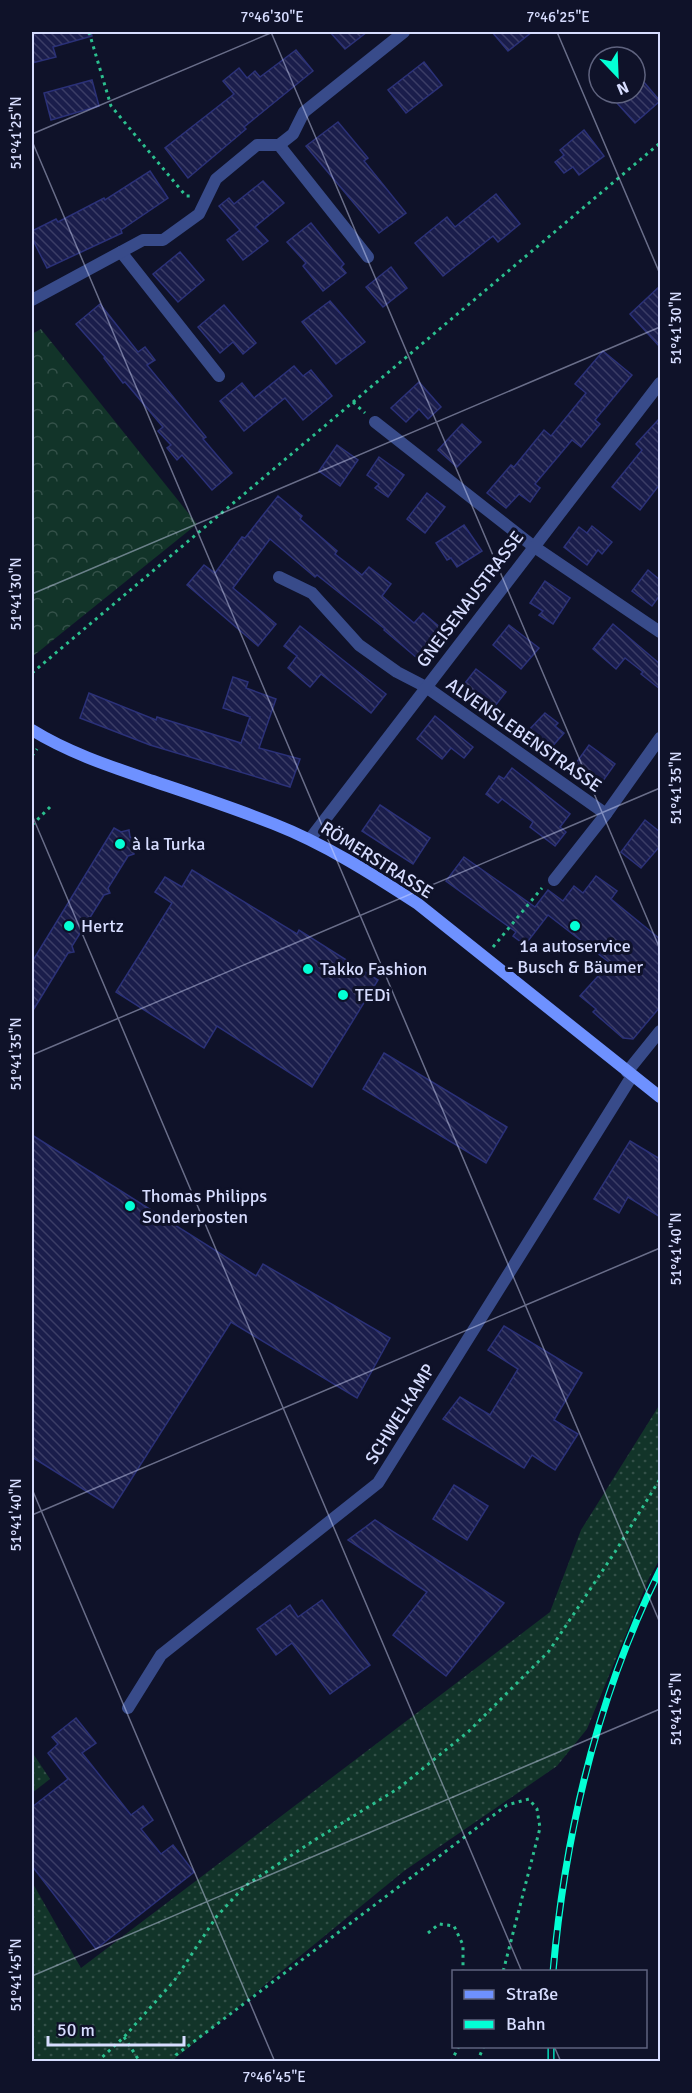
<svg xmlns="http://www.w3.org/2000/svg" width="692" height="2093" font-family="Signika,sans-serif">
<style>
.grass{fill:url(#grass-dots)}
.forest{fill:url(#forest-crowns)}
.building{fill:url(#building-back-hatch);stroke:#2b3178;stroke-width:1.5}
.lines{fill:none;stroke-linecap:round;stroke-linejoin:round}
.path{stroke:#2bc08f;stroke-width:3;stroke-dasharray:3 4.5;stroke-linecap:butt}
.street{stroke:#384b8a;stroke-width:12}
.secondary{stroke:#6e91ff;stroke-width:12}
.rail-casing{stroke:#03ffd5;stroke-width:7}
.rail{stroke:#0f1229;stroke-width:4.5;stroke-dasharray:14;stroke-linecap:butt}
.ticks{fill:none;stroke:#d7ddff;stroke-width:1.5;stroke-opacity:0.45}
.poi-dot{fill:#03ffd5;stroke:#0f1229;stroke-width:2}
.labels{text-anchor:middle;stroke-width:6;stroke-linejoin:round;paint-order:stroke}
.street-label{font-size:18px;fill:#d7ddff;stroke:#0f1229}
.poi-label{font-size:18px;fill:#d7ddff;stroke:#0f1229;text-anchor:start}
.neatline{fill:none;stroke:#d7ddff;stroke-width:2}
.ticks-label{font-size:15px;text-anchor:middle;fill:#d7ddff}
</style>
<defs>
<pattern id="grass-dots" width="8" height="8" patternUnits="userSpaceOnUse" patternTransform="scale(1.5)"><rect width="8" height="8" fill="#123429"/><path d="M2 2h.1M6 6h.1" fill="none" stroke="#345149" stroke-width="1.8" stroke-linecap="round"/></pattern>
<pattern id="forest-crowns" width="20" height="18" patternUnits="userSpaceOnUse" patternTransform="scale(1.5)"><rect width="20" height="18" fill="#123429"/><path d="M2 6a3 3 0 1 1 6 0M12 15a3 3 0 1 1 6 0" fill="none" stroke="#345149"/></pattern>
<pattern id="building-back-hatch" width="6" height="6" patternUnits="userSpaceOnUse" patternTransform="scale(1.5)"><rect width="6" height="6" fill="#1a1d4b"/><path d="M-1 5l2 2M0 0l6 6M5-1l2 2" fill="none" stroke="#3b3d66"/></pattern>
</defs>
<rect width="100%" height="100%" fill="#0f1229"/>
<!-- grass -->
<g class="grass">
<path d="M660,1404v155l-11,19 -62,151 -30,37 -153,105 -232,190h-140v-179l49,86 469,-356 31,-82z"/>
<path d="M32,1752l18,27 -18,14z"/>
</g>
<!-- forest -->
<path class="forest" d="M41,329l156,195 -165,133v-323z"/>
<!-- building -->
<g class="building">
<path d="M32,32h59l1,4 -39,11 3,10 -24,6z"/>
<path d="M330,32h37l-22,17z"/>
<path d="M492,32h40l-24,19z"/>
<path d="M296,50l17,21 -69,56 2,2 -58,49 -23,-30 69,-54 -11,-13 16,-13 8,10 8,-7 5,6z"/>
<path d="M424,62l18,23 -36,28 -18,-23z"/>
<path d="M92,80l7,26 -48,14 -7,-27z"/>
<path d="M643,81l17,20 -25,22 -18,-20 12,-10h6v-5z"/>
<path d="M338,122l30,36 -4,3 42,52 -27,20 -73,-87z"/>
<path d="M584,130l20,26 -25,19 -6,-8 -9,6 -9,-11 9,-7 -4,-5z"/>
<path d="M150,171l18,27 -47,32 1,3 -75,35 -15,-30v-7l24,-12 2,3 46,-24 1,2z"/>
<path d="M263,181l21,22 -29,24 13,14 -25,19 -16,-20 13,-10 -21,-24 10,-8 5,6z"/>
<path d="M496,194l24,30 -22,18 -5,-6 -50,40 -28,-33 32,-26 8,10z"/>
<path d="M311,223l33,41 -3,3 5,6 -23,18 -20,-25 3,-3 -19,-21z"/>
<path d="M180,252l24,28 -26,22 -25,-28z"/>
<path d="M391,267l16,21 -24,19 -17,-20z"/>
<path d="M660,286v61l-30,-33z"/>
<path d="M330,301l35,41 -29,22 -34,-42z"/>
<path d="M100,304l38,48 7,-5 10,13 -8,5 59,72 -3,2 29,34 -20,17 -30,-35 -5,5 -10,-12 4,-3 -13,-14 5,-4 -38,-45 -2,1 -19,-25 1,-1 -29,-33z"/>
<path d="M224,305l32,38 -13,11 -10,-12 -13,11 -22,-26z"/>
<path d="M603,351l29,24 -37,45 5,4 -19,23 -9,-7 -37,44 5,4 -10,14 -11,-8 -13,14 -19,-15 24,-28 3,2 30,-37 7,6 35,-43 -11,-9z"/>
<path d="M294,366l9,10 8,-6 21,26 -29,24 -18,-22 -41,33 -24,-30 22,-18 12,15z"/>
<path d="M419,382l22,25 -13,12 -9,-10 -13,13 -15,-14z"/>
<path d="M660,418v66l-20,26 -28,-23 30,-37 -6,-6z"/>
<path d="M462,424l19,18 -24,25 -19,-17z"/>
<path d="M337,445l21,15 -18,26 -21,-15z"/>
<path d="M379,457l25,18 -16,22 -13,-9 4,-4 -12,-9z"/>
<path d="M427,493l18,14 -20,26 -18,-14z"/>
<path d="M278,496l24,20 -2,3 37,32 -2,3 27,21 7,-8 22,17 -9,12 32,27 9,-10 18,15 -24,30 -33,-28 1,-1 -68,-54 -2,2 -45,-38 -37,49 43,36 -18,22 -71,-61 17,-20 11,8 27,-36 3,1z"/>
<path d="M464,525l18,26 -25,16 -6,-9 -4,2 -11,-17z"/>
<path d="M592,526l20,16 -10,12 -4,-4 -11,15 -23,-18 15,-20 8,6z"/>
<path d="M648,570l12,10v15l-8,11 -20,-15z"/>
<path d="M545,581l25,17 -17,26 -14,-9 4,-4 -13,-8z"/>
<path d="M613,624l47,40v25l-19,-15 2,-2 -18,-14 -9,11 -23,-20z"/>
<path d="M509,625l30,23 -18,21 -28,-24z"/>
<path d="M300,626l86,68 -15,19 -50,-39 -11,13 -22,-19 9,-12 -13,-10z"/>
<path d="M476,669l30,23 -15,19 -29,-24z"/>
<path d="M233,677l15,5 -2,6 30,11 -17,49 41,11 -10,28 -140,-42 -70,-27 9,-25 67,27 1,-3 84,26 9,-26 -27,-9z"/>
<path d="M545,713l13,10 -3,3 9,7 -14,16 -22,-18z"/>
<path d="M435,716l38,31 -9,11 -13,-10 -9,11 -25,-20z"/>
<path d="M589,745l26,19 -15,21 -26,-19z"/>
<path d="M512,768l58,46 -10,13 6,5 -11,14 -25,-19 3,-5 -31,-23 -4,4 -12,-9 13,-18 5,3z"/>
<path d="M380,805l50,33 -17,26 -51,-33z"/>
<path d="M645,820l15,12v14l-19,22 -20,-16z"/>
<path d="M114,828l7,4 8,-2 1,7 7,4 -4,7 1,6 -6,2 -20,32 2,5 -6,2 -32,51 2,6 -6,1 -36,59v-50z"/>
<path d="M464,857l71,50 13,-17 15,11 11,-15 9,7 13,-17 21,15 -6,8 49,40v68l-27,32 -10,-1 -30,-26 3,-3 -16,-13 30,-33 -62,-48 -23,30 -12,-9 3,-4 -70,-51z"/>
<path d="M192,870l105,64 2,-4 79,50 -66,107 -95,-61 -13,22 -88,-56 56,-89 -17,-11 10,-15 17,10z"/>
<path d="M384,1053l123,74 -21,36 -123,-74z"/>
<path d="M32,1135l224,141 7,-12 127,74 -33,60 -126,-76 -118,186 -81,-51z"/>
<path d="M630,1141l30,18v58l-32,-20 -9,16 -25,-14z"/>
<path d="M504,1326l78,47 -28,47 24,14 -23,36 -23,-15 -8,13 -81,-49 17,-22 30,18 28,-46 -30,-19z"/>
<path d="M454,1485l34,21 -21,34 -34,-21z"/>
<path d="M375,1520l129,83 -58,73 -53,-41 34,-43 -79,-52z"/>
<path d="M322,1600l48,65 -40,29 -38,-51 -16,12 -19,-26 33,-24 8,12z"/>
<path d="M76,1718l20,25 -14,10 49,62 12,-9 10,14 -12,9 20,25 12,-9 21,27 -98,77 -64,-83v-59l36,-28 -20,-26 10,-9 -6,-7z"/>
</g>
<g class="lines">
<!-- path -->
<g class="path">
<path d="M89,32l22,74 75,90h4"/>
<path d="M353,402l12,11"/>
<path d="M32,673l628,-530"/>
<path d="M32,756l5,-7"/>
<path d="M32,825l18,-18"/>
<path d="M493,947l49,-59"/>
<path d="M428,1933l11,-9 15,2 9,19v27"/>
<path d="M124,2037l16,25"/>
<path d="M97,2062l27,-25 50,-56 43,-65 28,-30 68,-45 86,-53 70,-57 80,-80 66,-99 45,-73"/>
<path d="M172,2062l4,-7 331,-250 22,-6 8,10 3,19 -37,144"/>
<path d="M451,2062l8,-16"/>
<path d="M477,2062l7,-16"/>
</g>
<!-- street -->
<g class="street">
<path d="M279,145l89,112"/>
<path d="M121,252l98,124"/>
<path d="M32,300l111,-60h20l36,-26 17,-35 41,-34h22l14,-11 11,-22 100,-80"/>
<path d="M375,422l158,124 127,86"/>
<path d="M279,577l33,16 47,52 38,27 29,15 180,127"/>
<path d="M310,839l350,-456"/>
<path d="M554,880l52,-66 54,-76"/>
<path d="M627,1072l33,-41"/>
<path d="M128,1708l33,-53 217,-172 254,-407"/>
</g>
<!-- secondary -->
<path class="secondary" d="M32,730c37,23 80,37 121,51 41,14 81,27 121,43 51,20 98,50 144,80l242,193"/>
<!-- rail casing -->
<g class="rail-casing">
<g id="rail">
<path d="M553,1972c12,-139 45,-277 107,-402"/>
<path d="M551,2046v16"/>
</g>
</g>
<!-- rail -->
<use href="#rail" class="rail"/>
</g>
<!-- ticks -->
<path class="ticks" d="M271,32l389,917M557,32l103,242M32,134l241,-102M32,141l628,1482M32,594l628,-267M32,815l490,1157M32,1055l628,-267M32,1489l243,573M32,1515l628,-267M32,1976l628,-267M554,2046l7,16"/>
<!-- markers -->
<g class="poi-dot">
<circle cx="120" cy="844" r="6"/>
<circle cx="69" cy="926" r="6"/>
<circle cx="575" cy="926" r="6"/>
<circle cx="308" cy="969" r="6"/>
<circle cx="343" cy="995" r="6"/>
<circle cx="130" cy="1206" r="6"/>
</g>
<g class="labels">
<!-- street labels -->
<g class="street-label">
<text transform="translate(470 599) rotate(-53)" y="6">GNEISENAUSTRASSE</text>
<text transform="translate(524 735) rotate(35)" y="6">ALVENSLEBENSTRASSE</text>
<text transform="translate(377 860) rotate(32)" y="6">RÖMERSTRASSE</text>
<text transform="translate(400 1414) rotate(-58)" y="6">SCHWELKAMP</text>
</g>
<!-- poi labels -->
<g class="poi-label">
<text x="132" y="850">à la Turka</text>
<text x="81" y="932">Hertz</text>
<text x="575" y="952" text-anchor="middle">1a autoservice<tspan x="575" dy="21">- Busch &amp; Bäumer</tspan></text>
<text x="320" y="975">Takko Fashion</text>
<text x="355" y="1001">TEDi</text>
<text x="142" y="1202">Thomas Philipps<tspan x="142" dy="21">Sonderposten</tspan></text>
</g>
</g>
<!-- border -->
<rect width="692" height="2093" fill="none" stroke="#0f1229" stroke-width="66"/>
<!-- legend -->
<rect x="452" y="1970" width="195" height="78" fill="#0f1229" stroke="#5f637f" stroke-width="1.5"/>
<rect x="464" y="1990" width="30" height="9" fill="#6e91ff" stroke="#5f637f" stroke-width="1.5"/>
<text x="506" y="2000" font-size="18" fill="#d7ddff">Straße</text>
<rect x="464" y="2020" width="30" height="9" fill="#03ffd5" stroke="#5f637f" stroke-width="1.5"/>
<text x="506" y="2030" font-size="18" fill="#d7ddff">Bahn</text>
<!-- north arrow -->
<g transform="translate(617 75) rotate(157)"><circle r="28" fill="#0f1229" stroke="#5f637f" stroke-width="1.5"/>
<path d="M0-4.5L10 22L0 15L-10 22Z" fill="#03ffd5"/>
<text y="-9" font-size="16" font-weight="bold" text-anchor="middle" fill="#d7ddff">N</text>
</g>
<!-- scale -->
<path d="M48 2036v9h136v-9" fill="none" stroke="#d7ddff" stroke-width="3"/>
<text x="57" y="2036" font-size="18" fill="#d7ddff" stroke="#0f1229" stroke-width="4.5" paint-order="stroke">50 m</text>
<rect x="33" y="33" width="626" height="2027" class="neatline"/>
<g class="ticks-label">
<text x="272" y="22">7°46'30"E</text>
<text x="558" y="22">7°46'25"E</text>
<text transform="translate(16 133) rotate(-90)" y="5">51°41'25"N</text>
<text transform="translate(676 328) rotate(-90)" y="5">51°41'30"N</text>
<text transform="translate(16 594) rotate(-90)" y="5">51°41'30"N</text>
<text transform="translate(676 788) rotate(-90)" y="5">51°41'35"N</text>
<text transform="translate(16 1054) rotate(-90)" y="5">51°41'35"N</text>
<text transform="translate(676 1249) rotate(-90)" y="5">51°41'40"N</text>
<text transform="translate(16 1515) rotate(-90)" y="5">51°41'40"N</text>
<text transform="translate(676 1709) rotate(-90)" y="5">51°41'45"N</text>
<text transform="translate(16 1975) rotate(-90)" y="5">51°41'45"N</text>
<text x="274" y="2082">7°46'45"E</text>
</g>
</svg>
